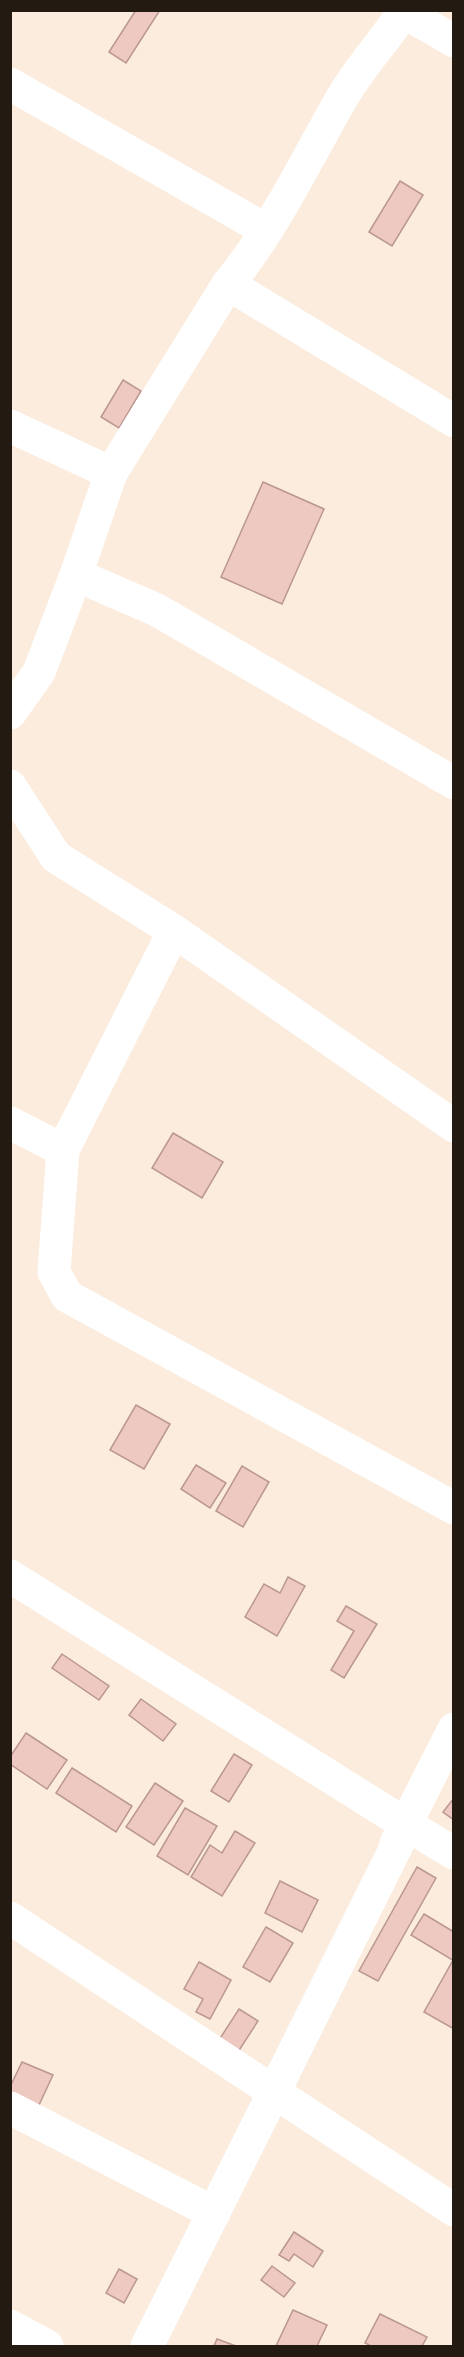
<svg xmlns="http://www.w3.org/2000/svg" width="464" height="2357" font-family="'Libre Baskerville',serif">
<style>
.building{fill:#eec9c2;stroke:#ba9791;stroke-width:1.5}
.lines{fill:none;stroke-linecap:round;stroke-linejoin:round}
.minor{stroke:#fff;stroke-width:33}
</style>
<rect width="100%" height="100%" fill="#fbecdd"/>
<!-- building -->
<g class="building">
<path d="M136,10h24l-34,53 -17,-11z"/>
<path d="M400,181l23,14 -31,51 -23,-14z"/>
<path d="M123,380l18,11 -22,37 -18,-11z"/>
<path d="M263,482l61,27 -42,95 -61,-27z"/>
<path d="M173,1133l50,29 -21,36 -50,-30z"/>
<path d="M136,1405l34,19 -26,45 -34,-19z"/>
<path d="M196,1465l30,18 -16,25 -29,-19z"/>
<path d="M242,1466l27,16 -26,45 -27,-16z"/>
<path d="M288,1577l17,9 -28,50 -32,-19 19,-33 16,9z"/>
<path d="M346,1606l31,18 -33,54 -13,-8 23,-39 -17,-10z"/>
<path d="M62,1654l47,32 -10,14 -47,-32z"/>
<path d="M141,1699l35,25 -13,17 -34,-26z"/>
<path d="M26,1733l41,27 -20,29 -37,-25v-7z"/>
<path d="M234,1754l18,11 -23,37 -18,-11z"/>
<path d="M72,1768l60,38 -16,26 -60,-39z"/>
<path d="M155,1783l28,18 -29,44 -28,-18z"/>
<path d="M454,1798v22l-11,-8z"/>
<path d="M185,1808l32,18 -29,49 -31,-19z"/>
<path d="M235,1831l20,12 -33,53 -31,-19 19,-32 12,8z"/>
<path d="M417,1867l19,11 -58,103 -19,-10z"/>
<path d="M280,1881l38,19 -16,32 -37,-19z"/>
<path d="M424,1914l30,18v29l-43,-26z"/>
<path d="M266,1927l27,16 -23,39 -27,-15z"/>
<path d="M199,1962l32,18 -21,39 -14,-7 7,-13 -19,-10z"/>
<path d="M452,1962l2,1v66l-30,-17z"/>
<path d="M239,2009l19,12 -20,31 -19,-12z"/>
<path d="M22,2062l31,13 -21,45 -22,-9v-24z"/>
<path d="M294,2232l29,19 -10,16 -19,-13 -5,7 -10,-6z"/>
<path d="M272,2266l23,17 -11,14 -23,-17z"/>
<path d="M119,2269l18,10 -13,24 -18,-10z"/>
<path d="M293,2310l34,15 -10,21h-41z"/>
<path d="M380,2314l47,23 -5,9h-51l-6,-3z"/>
<path d="M217,2339l19,7h-22z"/>
</g>
<g class="lines">
<!-- minor -->
<g class="minor">
<path d="M404,12l50,29"/>
<path d="M10,84l256,146"/>
<path d="M228,284l226,137"/>
<path d="M10,426l101,47"/>
<path d="M76,575l81,35 297,173"/>
<path d="M10,713l29,-41 37,-97 35,-102 117,-189c46,-55 79,-126 115,-188 18,-30 42,-56 62,-86"/>
<path d="M10,786l46,71 118,74 280,195"/>
<path d="M10,1123l53,27 -9,122 13,24 387,212"/>
<path d="M63,1150l111,-219"/>
<path d="M10,1576l397,249 -133,267 -264,-174"/>
<path d="M407,1825l47,28"/>
<path d="M396,1843l58,-114"/>
<path d="M274,2092l180,118"/>
<path d="M10,2108l204,105"/>
<path d="M10,2326l37,20"/>
<path d="M147,2346l137,-274"/>
</g>
</g>
<!-- border -->
<rect width="464" height="2357" fill="none" stroke="#231a11" stroke-width="24"/>
</svg>
